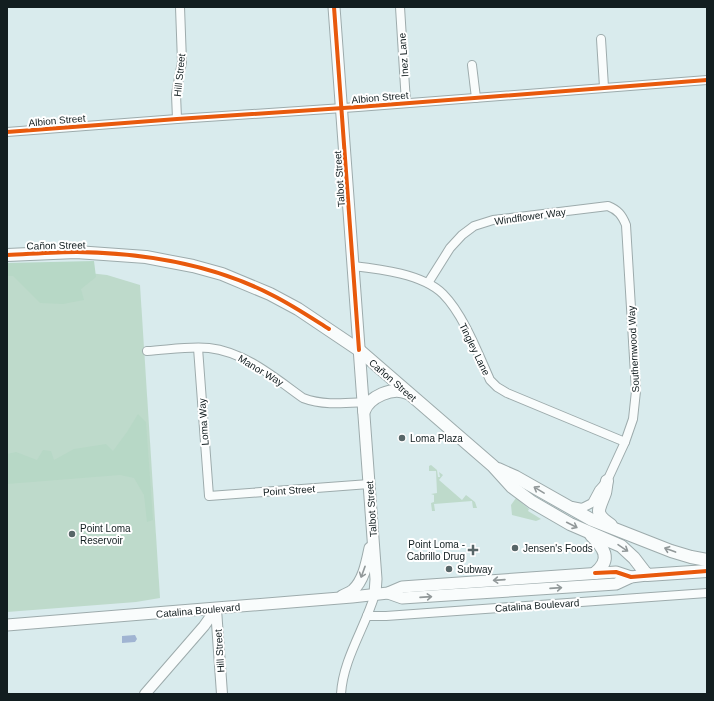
<svg xmlns="http://www.w3.org/2000/svg" width="714" height="701" font-family="Helvetica,sans-serif">
<style>
.green{fill:#bedacb}
.forest{fill:#b7d8c6}
.water{fill:#a0b4d2}
.lines{fill:none;stroke-linecap:round;stroke-linejoin:round}
.minor-casing{stroke:#9dabac;stroke-width:10}
.tertiary-casing{stroke:#9dabac;stroke-width:12}
.secondary-casing{stroke:#9dabac;stroke-width:13}
.primary-casing{stroke:#9dabac;stroke-width:14}
.minor{stroke:#f9fcfc;stroke-width:8}
.tertiary{stroke:#f9fcfc;stroke-width:10}
.secondary{stroke:#f9fcfc;stroke-width:11}
.primary{stroke:#f9fcfc;stroke-width:12}
.cycleway-casing{stroke:#fff;stroke-width:6}
.cycleway{stroke:#e8590c;stroke-width:4}
.oneway{stroke:#919899}
.poi-dot{fill:#586668;stroke:#fff;stroke-width:1.5}
.labels{text-anchor:middle;stroke-width:4;stroke-linejoin:round;paint-order:stroke}
.street-label{font-size:10px;fill:#121e20;stroke:#fff}
.poi-label{font-size:10px;fill:#121e20;stroke:#fff;text-anchor:start}
</style>
<rect width="100%" height="100%" fill="#d9ebed"/>
<!-- green -->
<g class="green">
<path d="M34,267l73,8 33,10 20,313 -24,4 -129,10v-344z"/>
<path d="M431,465l6,5 1,7h2l-1,-5 4,3 -4,5 23,20 4,-5 9,7 2,6h-4l-1,-7 -38,3 1,7h-3l-1,-8 3,-1v-7l-3,-1 6,-1 -1,-22h-7v-5z"/>
<path d="M516,498l13,11 -1,2 13,8 -5,2 -24,-6 -1,-10z"/>
</g>
<!-- forest -->
<g class="forest">
<path d="M94,261l2,16 -15,12 3,11 -21,4 -23,-1 -27,-27h-6v-13z"/>
<path d="M138,414l8,8 7,98 -6,2 -3,-27 -10,-17 -14,-3 -113,9v-30l9,-2 21,8 6,-10 8,1 3,9 20,-11 32,-5 7,7 14,-19z"/>
</g>
<!-- water -->
<path class="water" d="M135,635l2,4 -2,3 -13,1v-7z"/>
<g class="lines">
<!-- minor casing -->
<g class="minor-casing">
<g id="minor">
<path d="M400,7l6,96"/>
<path d="M601,39l3,48"/>
<path d="M472,65l4,33"/>
<path d="M177,119l-1,-25 6,-32 -2,-55"/>
<path d="M7,132l170,-13 181,-12 349,-27"/>
<path d="M353,266c27,3 70,8 90,28 20,20 35,59 47,86l7,7 10,6 118,49"/>
<path d="M428,283l22,-35 12,-13 12,-9 19,-6 115,-14c10,4 14,9 18,19l10,166 -3,28 -8,23 -18,39 -8,9 -7,13 -10,5 -10,-2"/>
<path d="M198,348l11,148 160,-12"/>
<path d="M147,351c20,-1 42,-5 62,-3 36,4 66,30 94,50 21,8 43,5 65,4"/>
<path d="M367,616h19l321,-23"/>
<path d="M341,694c2,-35 24,-66 34,-100"/>
</g>
</g>
<!-- tertiary casing -->
<g class="tertiary-casing">
<g id="tertiary">
<path d="M216,609l6,85"/>
<path d="M145,694l59,-68 12,-17"/>
</g>
</g>
<!-- secondary casing -->
<g class="secondary-casing">
<g id="secondary">
<path d="M334,7l42,572 -1,15"/>
<path d="M388,593l14,5 214,-14 15,-7 16,-2"/>
<path d="M342,596c3,-2 8,-3 11,-6 11,-10 14,-28 17,-42"/>
<path d="M7,625l345,-28 36,-4 14,-6 28,-2 186,-13 15,5"/>
</g>
</g>
<!-- primary casing -->
<g class="primary-casing">
<g id="primary">
<path d="M7,255l69,-3 70,5 47,9 29,8 48,20 28,15 61,41 134,116 19,21 20,15 38,22 51,22 13,12 13,17 60,-4"/>
<path d="M364,411c5,-14 29,-25 43,-18"/>
<path d="M498,469l18,8 76,43 79,31 20,6 16,3"/>
<path d="M607,481c-1,4 -1,8 -2,12 -6,17 -12,20 6,32"/>
<path d="M591,535c12,12 22,24 4,38"/>
</g>
</g>
<!-- minor -->
<use href="#minor" class="minor"/>
<!-- tertiary -->
<use href="#tertiary" class="tertiary"/>
<!-- secondary -->
<use href="#secondary" class="secondary"/>
<!-- primary -->
<use href="#primary" class="primary"/>
<!-- cycleway casing -->
<g class="cycleway-casing">
<g id="cycleway">
<path d="M334,7l25,343"/>
<path d="M7,132l170,-13 181,-12 349,-27"/>
<path d="M7,255c23,-1 47,-3 70,-3 66,1 135,12 195,43 20,10 38,22 57,34"/>
<path d="M595,573l21,-1 15,5 76,-6"/>
</g>
</g>
<!-- cycleway -->
<use href="#cycleway" class="cycleway"/>
</g>
<!-- one-way arrows -->
<defs><path id="oneway-shaft" d="M-6 0H5M1.5-3L5.5 0L1.5 3" fill="none" stroke-width="1.6" stroke-linecap="round" stroke-linejoin="round"/></defs>
<g class="oneway">
<use href="#oneway-shaft" transform="translate(539 490) rotate(-149)"/>
<use href="#oneway-shaft" transform="translate(572 525) rotate(27)"/>
<use href="#oneway-shaft" transform="translate(623 548) rotate(34)"/>
<use href="#oneway-shaft" transform="translate(670 550) rotate(-160)"/>
<use href="#oneway-shaft" transform="translate(363 572) rotate(110)"/>
<use href="#oneway-shaft" transform="translate(499 580) rotate(176)"/>
<use href="#oneway-shaft" transform="translate(556 588) rotate(-4)"/>
<use href="#oneway-shaft" transform="translate(426 597) rotate(-4)"/>
</g>
<!-- markers -->
<g class="poi-dot">
<circle cx="402" cy="438" r="4"/>
<circle cx="72" cy="534" r="4"/>
<circle cx="515" cy="548" r="4"/>
<path d="M471 544h4v4h4v4h-4v4h-4v-4h-4v-4h4z"/>
<circle cx="449" cy="569" r="4"/>
</g>
<g class="labels">
<!-- street labels -->
<g class="street-label">
<text transform="translate(403 55) rotate(-94)" y="4">Inez Lane</text>
<text transform="translate(179 75) rotate(-84)" y="4">Hill Street</text>
<text transform="translate(380 97) rotate(-5)" y="4">Albion Street</text>
<text transform="translate(57 120) rotate(-5)" y="4">Albion Street</text>
<text transform="translate(339 179) rotate(-94)" y="4">Talbot Street</text>
<text transform="translate(530 216) rotate(-8)" y="4">Windflower Way</text>
<text transform="translate(56 245) rotate(-1)" y="4">Cañon Street</text>
<text transform="translate(475 349) rotate(64)" y="4">Tingley Lane</text>
<text transform="translate(633 349) rotate(-93)" y="4">Southernwood Way</text>
<text transform="translate(261 370) rotate(31)" y="4">Manor Way</text>
<text transform="translate(393 380) rotate(41)" y="4">Cañon Street</text>
<text transform="translate(203 422) rotate(-94)" y="4">Loma Way</text>
<text transform="translate(289 490) rotate(-4)" y="4">Point Street</text>
<text transform="translate(371 509) rotate(-94)" y="4">Talbot Street</text>
<text transform="translate(537 605) rotate(-4)" y="4">Catalina Boulevard</text>
<text transform="translate(198 610) rotate(-5)" y="4">Catalina Boulevard</text>
<text transform="translate(219 651) rotate(-94)" y="4">Hill Street</text>
</g>
<!-- poi labels -->
<g class="poi-label">
<text x="410" y="442">Loma Plaza</text>
<text x="80" y="532">Point Loma<tspan x="80" dy="12">Reservoir</tspan></text>
<text x="465" y="548" text-anchor="end">Point Loma -<tspan x="465" dy="12">Cabrillo Drug</tspan></text>
<text x="523" y="552">Jensen's Foods</text>
<text x="457" y="573">Subway</text>
</g>
</g>
<!-- border -->
<rect width="714" height="701" fill="none" stroke="#121e20" stroke-width="16"/>
</svg>
